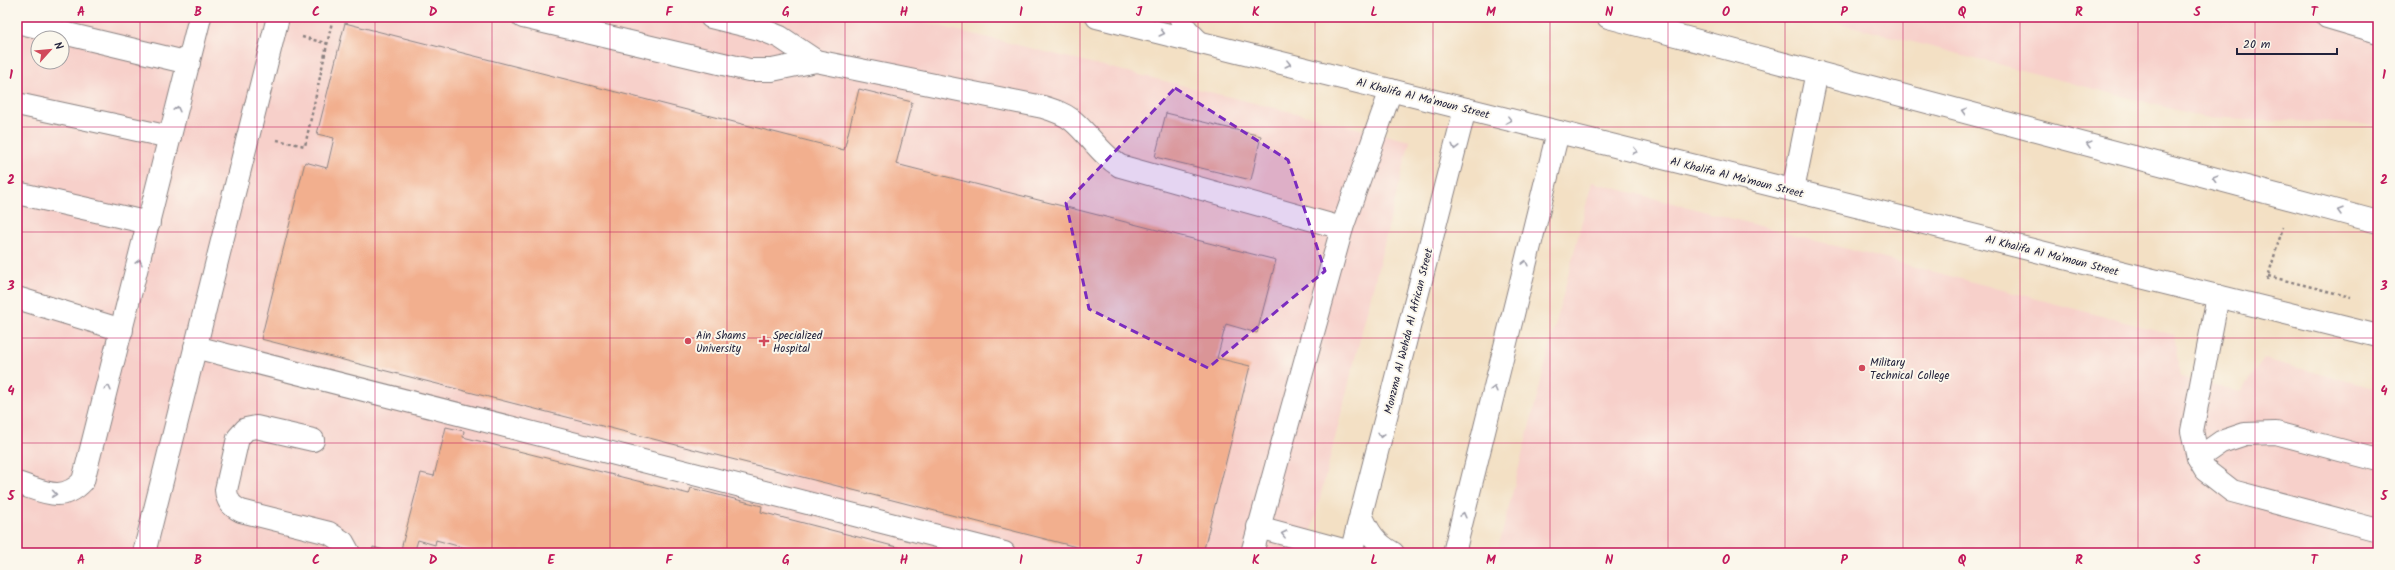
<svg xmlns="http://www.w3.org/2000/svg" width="2395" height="570" font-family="Kalam,sans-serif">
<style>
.built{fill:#f7d0ca;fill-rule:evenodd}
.building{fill:#f2af8e}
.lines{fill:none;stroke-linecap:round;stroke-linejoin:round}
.minor-casing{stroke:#8a8180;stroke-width:24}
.major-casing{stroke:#8a8180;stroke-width:24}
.path{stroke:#8a8180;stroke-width:2.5;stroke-dasharray:3 3;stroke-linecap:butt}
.minor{stroke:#fff;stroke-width:22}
.major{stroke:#fff;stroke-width:22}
.oneway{stroke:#9c9ca7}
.marked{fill:#7b2cbf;fill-opacity:0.2;stroke:#7b2cbf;stroke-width:3;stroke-dasharray:8 5;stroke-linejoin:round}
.grid{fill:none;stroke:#c2185b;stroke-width:1;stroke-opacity:0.55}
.poi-dot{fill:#d1495b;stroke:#fbf7ec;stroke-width:1.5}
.labels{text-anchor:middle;stroke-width:4;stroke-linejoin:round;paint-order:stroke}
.street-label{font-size:11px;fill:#22223b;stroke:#fbf7ec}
.poi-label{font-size:11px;fill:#22223b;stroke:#fbf7ec;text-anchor:start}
.neatline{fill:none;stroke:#c2185b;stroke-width:1.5}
.grid-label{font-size:13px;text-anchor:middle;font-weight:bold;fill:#c2185b}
</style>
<rect width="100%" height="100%" fill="#fbf7ec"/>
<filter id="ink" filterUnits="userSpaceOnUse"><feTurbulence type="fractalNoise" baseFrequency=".025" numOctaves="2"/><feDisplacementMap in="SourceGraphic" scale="8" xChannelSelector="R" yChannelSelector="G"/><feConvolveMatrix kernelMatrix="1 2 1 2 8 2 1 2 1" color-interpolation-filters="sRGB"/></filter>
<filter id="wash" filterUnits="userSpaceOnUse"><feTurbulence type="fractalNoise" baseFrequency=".012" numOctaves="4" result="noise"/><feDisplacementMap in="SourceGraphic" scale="16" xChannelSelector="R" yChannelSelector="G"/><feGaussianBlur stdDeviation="0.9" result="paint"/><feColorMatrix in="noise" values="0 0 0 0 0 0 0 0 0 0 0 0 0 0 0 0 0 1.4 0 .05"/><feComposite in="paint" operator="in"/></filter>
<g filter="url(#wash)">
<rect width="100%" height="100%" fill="#f3e0c4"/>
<!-- built -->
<g class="built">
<path d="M17,17h886l507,124 -104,412h-1289zM38,38h24v24h-24z"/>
<path d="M1816,17h562v108l-175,-8z"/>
<path d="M1592,182l582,153 6,42 60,15 24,-33 114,30v164h-881z"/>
</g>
<g id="blocks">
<!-- building -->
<g class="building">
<path d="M345,23l499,127 15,-61 53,13 -16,62 380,96 -19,73 -31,-9 -9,34 33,8 -47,187h-103l-839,-214 44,-177 22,6 7,-30 -17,-4z"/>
<path d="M1166,113l95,23 -10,44 -96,-23z"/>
<path d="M446,427l18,4 -1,6 226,57 2,-6 71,18 -1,6 159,41h-437l-47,-13 -1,5 -17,-5 -4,13h-14l21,-80 13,3z"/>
<path d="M373,547l22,6h-23z"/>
</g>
</g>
</g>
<g filter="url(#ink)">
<use href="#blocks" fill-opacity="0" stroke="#8a8180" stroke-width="1"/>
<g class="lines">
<!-- minor casing -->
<g class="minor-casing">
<g id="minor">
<path d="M523,17l226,53h23l44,-9"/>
<path d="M711,17l49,12 20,8 36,24 227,46c10,3 20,6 29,13 17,14 29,35 48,46l222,62"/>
<path d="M2327,17l51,15"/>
<path d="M17,22l172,41"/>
<path d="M17,104l153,33"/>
<path d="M17,193l132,30"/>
<path d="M2218,296l-26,135 6,27 7,12 27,21 146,39"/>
<path d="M17,298l105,32"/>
<path d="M195,347l809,206"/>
<path d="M313,440l-57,-13 -10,2 -8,9 -12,52c1,11 5,16 15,21l88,22 14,9 6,11"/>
<path d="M2198,458l23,-16 24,-8 31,-1 102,27"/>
<path d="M17,483c26,8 45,21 66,-2l117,-464"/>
<path d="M1361,514c7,18 15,30 32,39"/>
<path d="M1258,527l93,25"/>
<path d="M144,553l134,-536"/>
<path d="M1252,553l90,-325 49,-138"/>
<path d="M1351,553l114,-444"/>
<path d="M1454,553l104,-421"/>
</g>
</g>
<!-- major casing -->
<g class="major-casing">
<g id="major">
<path d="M1097,17l1281,319"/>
<path d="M1180,17l6,12 13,13"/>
<path d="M1608,17l770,205"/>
<path d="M1793,190l24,-118"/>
</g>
</g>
<!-- path -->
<g class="path">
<path d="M302,37l27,7"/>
<path d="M277,140l28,6 28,-129"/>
<path d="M2268,276l83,21"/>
<path d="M2267,280l16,-53"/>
</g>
<!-- minor -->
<use href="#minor" class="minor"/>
<!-- major -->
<use href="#major" class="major"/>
</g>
<!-- one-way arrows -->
<defs><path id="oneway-chevron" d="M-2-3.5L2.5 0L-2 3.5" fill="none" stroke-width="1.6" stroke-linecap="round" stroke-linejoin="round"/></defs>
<g class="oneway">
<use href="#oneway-chevron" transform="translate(1162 33) rotate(14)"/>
<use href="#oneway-chevron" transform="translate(1288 64) rotate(14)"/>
<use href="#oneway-chevron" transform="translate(177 109) rotate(-76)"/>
<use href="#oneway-chevron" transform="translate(1964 111) rotate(-165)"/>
<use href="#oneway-chevron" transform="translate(1509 120) rotate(14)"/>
<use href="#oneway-chevron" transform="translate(2089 144) rotate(-165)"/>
<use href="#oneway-chevron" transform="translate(1455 147) rotate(104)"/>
<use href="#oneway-chevron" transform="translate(1635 151) rotate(14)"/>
<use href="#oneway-chevron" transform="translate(2215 178) rotate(-165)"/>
<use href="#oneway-chevron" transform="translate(2340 211) rotate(-164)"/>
<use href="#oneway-chevron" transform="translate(139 262) rotate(-76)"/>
<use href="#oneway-chevron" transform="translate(1525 263) rotate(-76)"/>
<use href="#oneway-chevron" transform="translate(108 388) rotate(-76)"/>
<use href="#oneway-chevron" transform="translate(1494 389) rotate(-76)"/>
<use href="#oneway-chevron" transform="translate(1381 435) rotate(104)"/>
<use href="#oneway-chevron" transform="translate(54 494) rotate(8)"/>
<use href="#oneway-chevron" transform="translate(1463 515) rotate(-76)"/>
<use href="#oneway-chevron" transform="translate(1284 534) rotate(-166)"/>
</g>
</g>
<!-- marked area -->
<path class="marked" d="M1175,88l113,72 37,111 -117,97 -119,-59 -23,-106z"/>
<!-- grid -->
<path class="grid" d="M140,17v536M257,17v536M375,17v536M492,17v536M610,17v536M727,17v536M845,17v536M962,17v536M1080,17v536M1198,17v536M1315,17v536M1433,17v536M1550,17v536M1668,17v536M1785,17v536M1903,17v536M2020,17v536M2138,17v536M2255,17v536M17,127h2361M17,232h2361M17,338h2361M17,443h2361"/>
<!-- markers -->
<g class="poi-dot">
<circle cx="688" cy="341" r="4"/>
<path d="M762 335h4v4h4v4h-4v4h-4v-4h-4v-4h4z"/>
<circle cx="1862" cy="368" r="4"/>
</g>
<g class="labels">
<!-- street labels -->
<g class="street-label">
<text transform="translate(1423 98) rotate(14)" y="4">Al Khalifa Al Ma'moun Street</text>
<text transform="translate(1737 177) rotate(14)" y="4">Al Khalifa Al Ma'moun Street</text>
<text transform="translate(2052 255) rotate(14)" y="4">Al Khalifa Al Ma'moun Street</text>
<text transform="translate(1408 331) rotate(-76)" y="4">Monzma Al Wehda Al African Street</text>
</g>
<!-- poi labels -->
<g class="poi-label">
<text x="696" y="339">Ain Shams<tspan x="696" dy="13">University</tspan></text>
<text x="773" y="339">Specialized<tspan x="773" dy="13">Hospital</tspan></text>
<text x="1870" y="366">Military<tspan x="1870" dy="13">Technical College</tspan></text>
</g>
</g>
<!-- margin -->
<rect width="2395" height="570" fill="none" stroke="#fbf7ec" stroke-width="44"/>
<!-- north arrow -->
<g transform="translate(50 50) rotate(63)"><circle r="19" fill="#fbf7ec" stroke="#a4a2a5"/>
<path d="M0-3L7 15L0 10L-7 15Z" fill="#d1495b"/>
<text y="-6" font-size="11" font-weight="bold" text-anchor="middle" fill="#22223b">N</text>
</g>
<!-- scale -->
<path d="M2237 48v6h100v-6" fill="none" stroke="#22223b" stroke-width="2"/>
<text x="2243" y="48" font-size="12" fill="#22223b" stroke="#fbf7ec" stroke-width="3" paint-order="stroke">20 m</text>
<rect x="22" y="22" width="2351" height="526" class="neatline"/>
<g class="grid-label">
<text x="81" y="16">A</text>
<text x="198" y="16">B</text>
<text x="316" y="16">C</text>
<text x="433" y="16">D</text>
<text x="551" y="16">E</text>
<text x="669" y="16">F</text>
<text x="786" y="16">G</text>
<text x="904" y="16">H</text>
<text x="1021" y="16">I</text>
<text x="1139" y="16">J</text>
<text x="1256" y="16">K</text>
<text x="1374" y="16">L</text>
<text x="1491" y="16">M</text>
<text x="1609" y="16">N</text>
<text x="1726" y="16">O</text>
<text x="1844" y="16">P</text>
<text x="1962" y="16">Q</text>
<text x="2079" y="16">R</text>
<text x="2197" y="16">S</text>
<text x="2314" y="16">T</text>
<text x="11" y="79">1</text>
<text x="2384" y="79">1</text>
<text x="11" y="184">2</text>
<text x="2384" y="184">2</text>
<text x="11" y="290">3</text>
<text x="2384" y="290">3</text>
<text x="11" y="395">4</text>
<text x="2384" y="395">4</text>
<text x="11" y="500">5</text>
<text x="2384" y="500">5</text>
<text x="81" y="564">A</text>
<text x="198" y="564">B</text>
<text x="316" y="564">C</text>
<text x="433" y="564">D</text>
<text x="551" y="564">E</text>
<text x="669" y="564">F</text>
<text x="786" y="564">G</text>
<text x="904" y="564">H</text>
<text x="1021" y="564">I</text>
<text x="1139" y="564">J</text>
<text x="1256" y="564">K</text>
<text x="1374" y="564">L</text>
<text x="1491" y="564">M</text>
<text x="1609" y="564">N</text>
<text x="1726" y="564">O</text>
<text x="1844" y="564">P</text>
<text x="1962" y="564">Q</text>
<text x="2079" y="564">R</text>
<text x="2197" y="564">S</text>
<text x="2314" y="564">T</text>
</g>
</svg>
